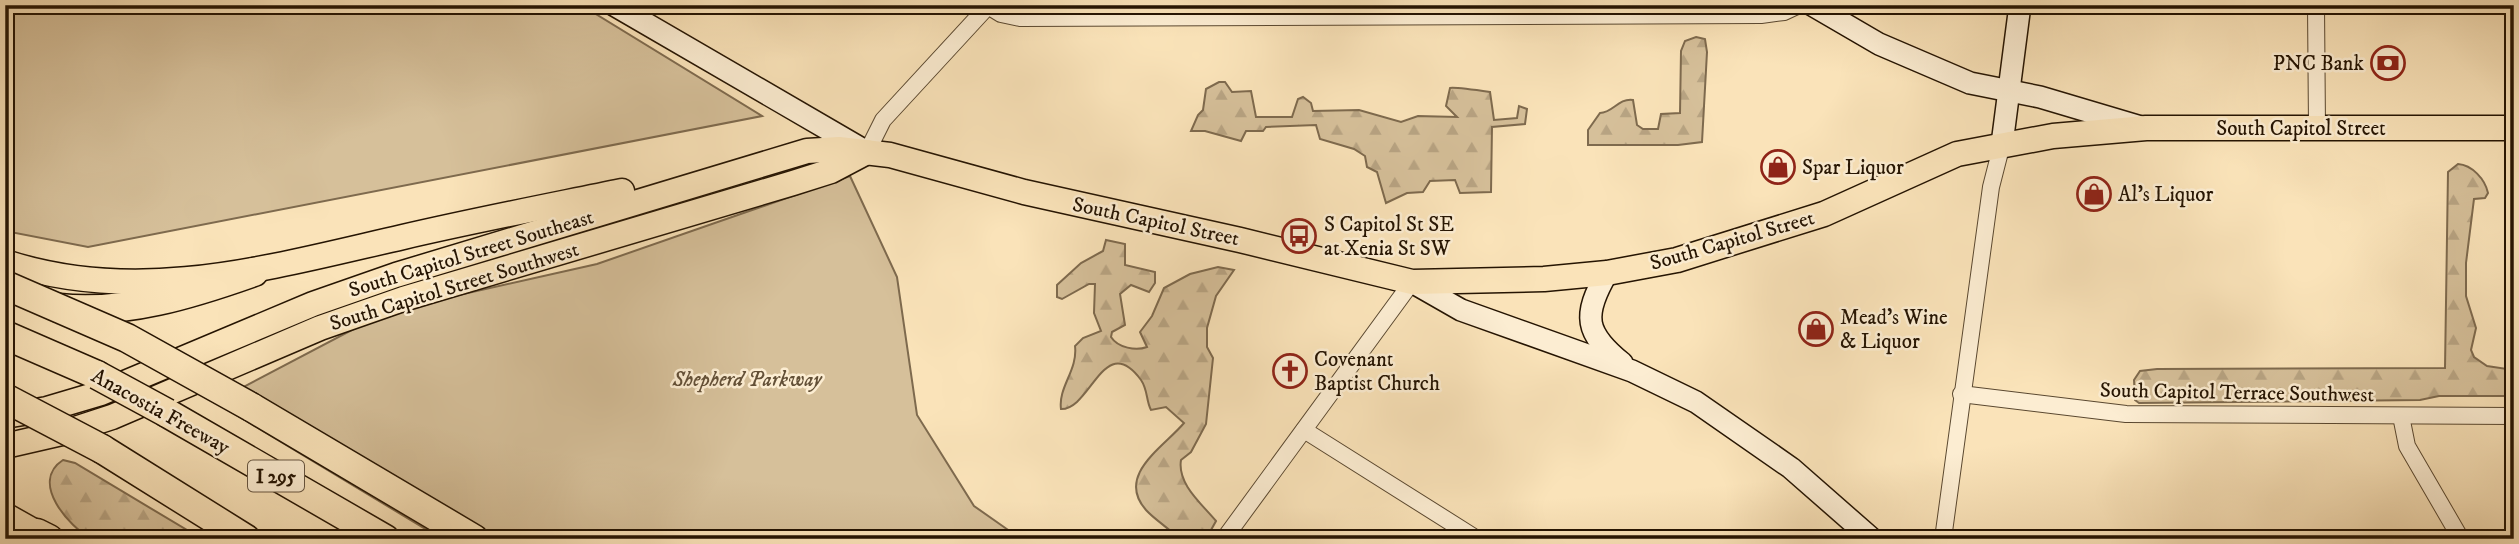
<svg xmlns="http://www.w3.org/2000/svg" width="2519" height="544" font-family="'IM FELL DW Pica',serif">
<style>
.forest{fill:url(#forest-firs);stroke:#7e6a4e;stroke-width:2}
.park{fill:#d6c09a;stroke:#7e6a4e;stroke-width:2}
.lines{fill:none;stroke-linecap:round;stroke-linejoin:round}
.street-casing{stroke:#5a4830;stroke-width:18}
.secondary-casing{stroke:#251402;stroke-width:24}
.primary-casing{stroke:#251402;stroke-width:27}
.highway-casing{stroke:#251402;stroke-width:31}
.street{stroke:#fcedd2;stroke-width:16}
.secondary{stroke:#fcedd2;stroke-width:21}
.primary{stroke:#fae3b9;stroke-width:24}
.highway{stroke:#fae3b9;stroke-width:28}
.highway-bridge-casing{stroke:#251402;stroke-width:31;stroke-linecap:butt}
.highway-bridge{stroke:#fae3b9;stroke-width:28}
.labels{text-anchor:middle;stroke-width:5;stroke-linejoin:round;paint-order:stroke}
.shield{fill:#fcedd2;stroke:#665540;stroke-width:2}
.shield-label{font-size:19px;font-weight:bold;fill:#251402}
.poi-label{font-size:21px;fill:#251402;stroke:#fcedd2;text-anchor:start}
.street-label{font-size:21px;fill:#251402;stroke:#fcedd2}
.park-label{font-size:21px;font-style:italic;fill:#635037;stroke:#fcedd2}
</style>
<defs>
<pattern id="forest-firs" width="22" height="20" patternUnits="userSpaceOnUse" patternTransform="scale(1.75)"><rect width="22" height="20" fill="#d6c09a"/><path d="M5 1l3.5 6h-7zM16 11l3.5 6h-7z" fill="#b8a483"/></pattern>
</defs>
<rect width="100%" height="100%" fill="#fae3b9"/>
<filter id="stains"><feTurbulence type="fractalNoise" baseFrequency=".00286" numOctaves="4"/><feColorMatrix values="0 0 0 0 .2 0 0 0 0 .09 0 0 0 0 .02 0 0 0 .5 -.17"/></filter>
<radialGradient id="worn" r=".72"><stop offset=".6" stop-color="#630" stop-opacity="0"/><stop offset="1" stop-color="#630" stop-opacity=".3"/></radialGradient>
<!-- forest -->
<g class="forest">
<path d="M1696,37l9,2 2,13 -5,90 -24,3h-90v-15l12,-17c13,0 18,-15 33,-13l4,25 6,4h15l3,-15 19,-1 1,-62 4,-10z"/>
<path d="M1219,82h6l7,10 19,-1 5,26h36l6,-18 5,-2 8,6 2,8 46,-1 42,12 17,-6 39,1 -11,-11 4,-18c5,-1 33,3 40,4l4,28 23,-2 2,-12 8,3 -2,15 -33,3 -1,65 -31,1 -5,-13 -25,1 -7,11 -16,1 -21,10 -9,-31 -10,-5 -2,-11 -11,-7 -34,-10 -4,-14 -50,2 -3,4h-17l-5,10 -36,-10h-14l7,-16 5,-5 3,-21z"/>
<path d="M2458,164c14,1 27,15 30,29l-3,5 -11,1 -8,64v33l10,32 -5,22 3,7 13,9 27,4v26h-75l-19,4 -281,3 -4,-3 -1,-20 6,-9 17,-2 288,-1 3,-196z"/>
<path d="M1106,240l19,4v21l30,7v11l-6,9 -18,-7 -11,9 5,31 -13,7 -1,5c7,11 25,14 36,10l-7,-15 12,-16 12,-28 26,-14 28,-7 16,3 -18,26 -9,32v19l6,11 -7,66 -15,28 -10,8c-4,24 21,44 35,61l-10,18h-27c-10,-11 -24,-19 -33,-29 -31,-35 18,-63 38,-87l-18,-16 -15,3c-5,-9 -3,-20 -10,-30 -37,-50 -50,30 -80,29 -3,-22 17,-39 14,-63l8,-8 18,-7 -7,-18 1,-29h-6l-27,15 -5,-2v-12l24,-22 22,-12z"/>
<path d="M63,460l12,3 127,76h-110c-23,-12 -63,-57 -29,-79z"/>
</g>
<!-- park -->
<g class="park">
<path d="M5,5h576l181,111 -674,131 -83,-16z"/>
<path d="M850,176l47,101 20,138 57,91 47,33h-579l-227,-137 173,-91 209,-47z"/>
</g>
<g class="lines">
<!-- street casing -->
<g class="street-casing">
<g id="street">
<path d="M2316,5l1,123"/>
<path d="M988,6l13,8 19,4 741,-3 23,-3 15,-7"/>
<path d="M867,152l16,-32 106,-115"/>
<path d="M1961,394l165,20 388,2"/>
<path d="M2401,416l6,30 54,93"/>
<path d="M1304,430l173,109"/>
<path d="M1224,539l188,-257"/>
<path d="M1943,539l48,-352 11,-43"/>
</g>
</g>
<!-- secondary casing -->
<g class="secondary-casing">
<g id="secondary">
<path d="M614,5l253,147"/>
<path d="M1812,5l67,39 91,39 70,14 101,30"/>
<path d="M2002,144l18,-139"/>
<path d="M1607,273c-25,43 -22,60 15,90"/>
<path d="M1412,282l49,28 171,61 64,31 95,66 81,71"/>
</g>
</g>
<!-- primary casing -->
<g class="primary-casing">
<g id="primary">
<path d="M5,262c134,44 266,5 398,-25 73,-17 146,-31 219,-46"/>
<path d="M5,416l42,-7 54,-16 212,-89 83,-29 411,-124 32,-2 51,6 134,37 216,48 172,42 132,-3 63,-6 70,-13 147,-46 133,-60 96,-18 93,-8h368"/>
<path d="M5,446l61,-14 46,-15 208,-89 83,-29 390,-116 38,-12 36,-19"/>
<path d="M5,515l32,18"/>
</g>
</g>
<!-- highway casing -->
<g class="highway-casing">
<g id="highway">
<path d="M59,308c66,7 133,-14 195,-36"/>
<path d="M5,335l92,40"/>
<path d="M251,407l223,132"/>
<path d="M167,413l218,126"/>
<path d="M102,449l144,90"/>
<path d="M37,533l12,6"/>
</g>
</g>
<!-- street -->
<use href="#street" class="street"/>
<!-- secondary -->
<use href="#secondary" class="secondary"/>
<!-- primary -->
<use href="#primary" class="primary"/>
<!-- highway -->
<use href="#highway" class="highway"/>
<!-- highway-bridge casing -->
<g class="highway-bridge-casing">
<g id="highway-bridge">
<path d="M5,285l122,53 124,69"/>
<path d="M97,375l70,38"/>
<path d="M5,398l97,51"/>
</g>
</g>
<!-- highway-bridge -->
<use href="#highway-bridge" class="highway-bridge"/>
</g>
<!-- icons -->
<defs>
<g id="bank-ring" transform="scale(1.75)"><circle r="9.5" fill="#fcedd2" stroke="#8f2418" stroke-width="1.5"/><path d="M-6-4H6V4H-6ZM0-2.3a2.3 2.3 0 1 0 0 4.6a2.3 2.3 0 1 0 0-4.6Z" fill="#8f2418"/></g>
<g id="shop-ring" transform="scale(1.75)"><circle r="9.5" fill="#fcedd2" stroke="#8f2418" stroke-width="1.5"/><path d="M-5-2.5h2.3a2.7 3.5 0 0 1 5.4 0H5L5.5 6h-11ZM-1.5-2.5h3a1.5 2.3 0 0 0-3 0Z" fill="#8f2418"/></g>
<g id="bus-ring" transform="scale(1.75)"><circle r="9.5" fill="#fcedd2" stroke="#8f2418" stroke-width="1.5"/><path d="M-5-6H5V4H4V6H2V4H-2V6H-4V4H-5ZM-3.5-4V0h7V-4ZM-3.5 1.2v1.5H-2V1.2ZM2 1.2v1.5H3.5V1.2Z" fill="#8f2418"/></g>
<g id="church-ring" transform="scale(1.75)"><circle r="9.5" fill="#fcedd2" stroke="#8f2418" stroke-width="1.5"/><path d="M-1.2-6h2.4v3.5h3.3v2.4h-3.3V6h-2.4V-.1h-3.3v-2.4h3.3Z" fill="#8f2418"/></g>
</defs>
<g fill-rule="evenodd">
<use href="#bank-ring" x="2388" y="63"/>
<use href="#shop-ring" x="1778" y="167"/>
<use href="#shop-ring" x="2094" y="194"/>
<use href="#bus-ring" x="1299" y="236"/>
<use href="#shop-ring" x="1816" y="329"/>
<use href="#church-ring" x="1290" y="371"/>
</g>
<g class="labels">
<!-- shield labels -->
<rect class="shield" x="248" y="460.5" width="56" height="31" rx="5"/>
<g class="shield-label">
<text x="276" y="483">I 295</text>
</g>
<!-- poi labels -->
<g class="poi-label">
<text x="2364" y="70" text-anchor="end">PNC Bank</text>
<text x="1802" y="174">Spar Liquor</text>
<text x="2118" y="201">Al's Liquor</text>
<text x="1324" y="231">S Capitol St SE<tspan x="1324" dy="24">at Xenia St SW</tspan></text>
<text x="1840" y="324">Mead's Wine<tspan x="1840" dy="24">&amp; Liquor</tspan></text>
<text x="1314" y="366">Covenant<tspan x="1314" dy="24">Baptist Church</tspan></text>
</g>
<!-- street labels -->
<g class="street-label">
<text x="2301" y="135">South Capitol Street</text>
<text transform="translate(1156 221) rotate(12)" y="7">South Capitol Street</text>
<text transform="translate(1732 240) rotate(-16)" y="7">South Capitol Street</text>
<text transform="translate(471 253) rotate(-17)" y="7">South Capitol Street Southeast</text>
<text transform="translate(454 286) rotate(-17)" y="7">South Capitol Street Southwest</text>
<text transform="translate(2237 392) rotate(1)" y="7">South Capitol Terrace Southwest</text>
<text transform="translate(161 411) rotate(29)" y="7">Anacostia Freeway</text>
</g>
<!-- park labels -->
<g class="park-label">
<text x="747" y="386">Shepherd Parkway</text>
</g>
</g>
<!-- margin -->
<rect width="2519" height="544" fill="none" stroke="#fae3b9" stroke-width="28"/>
<rect x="7" y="7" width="2505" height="530" fill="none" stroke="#251402" stroke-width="3.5"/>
<rect x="14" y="14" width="2491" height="516" fill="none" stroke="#251402" stroke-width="2"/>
<rect width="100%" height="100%" filter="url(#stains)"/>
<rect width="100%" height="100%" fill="url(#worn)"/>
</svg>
